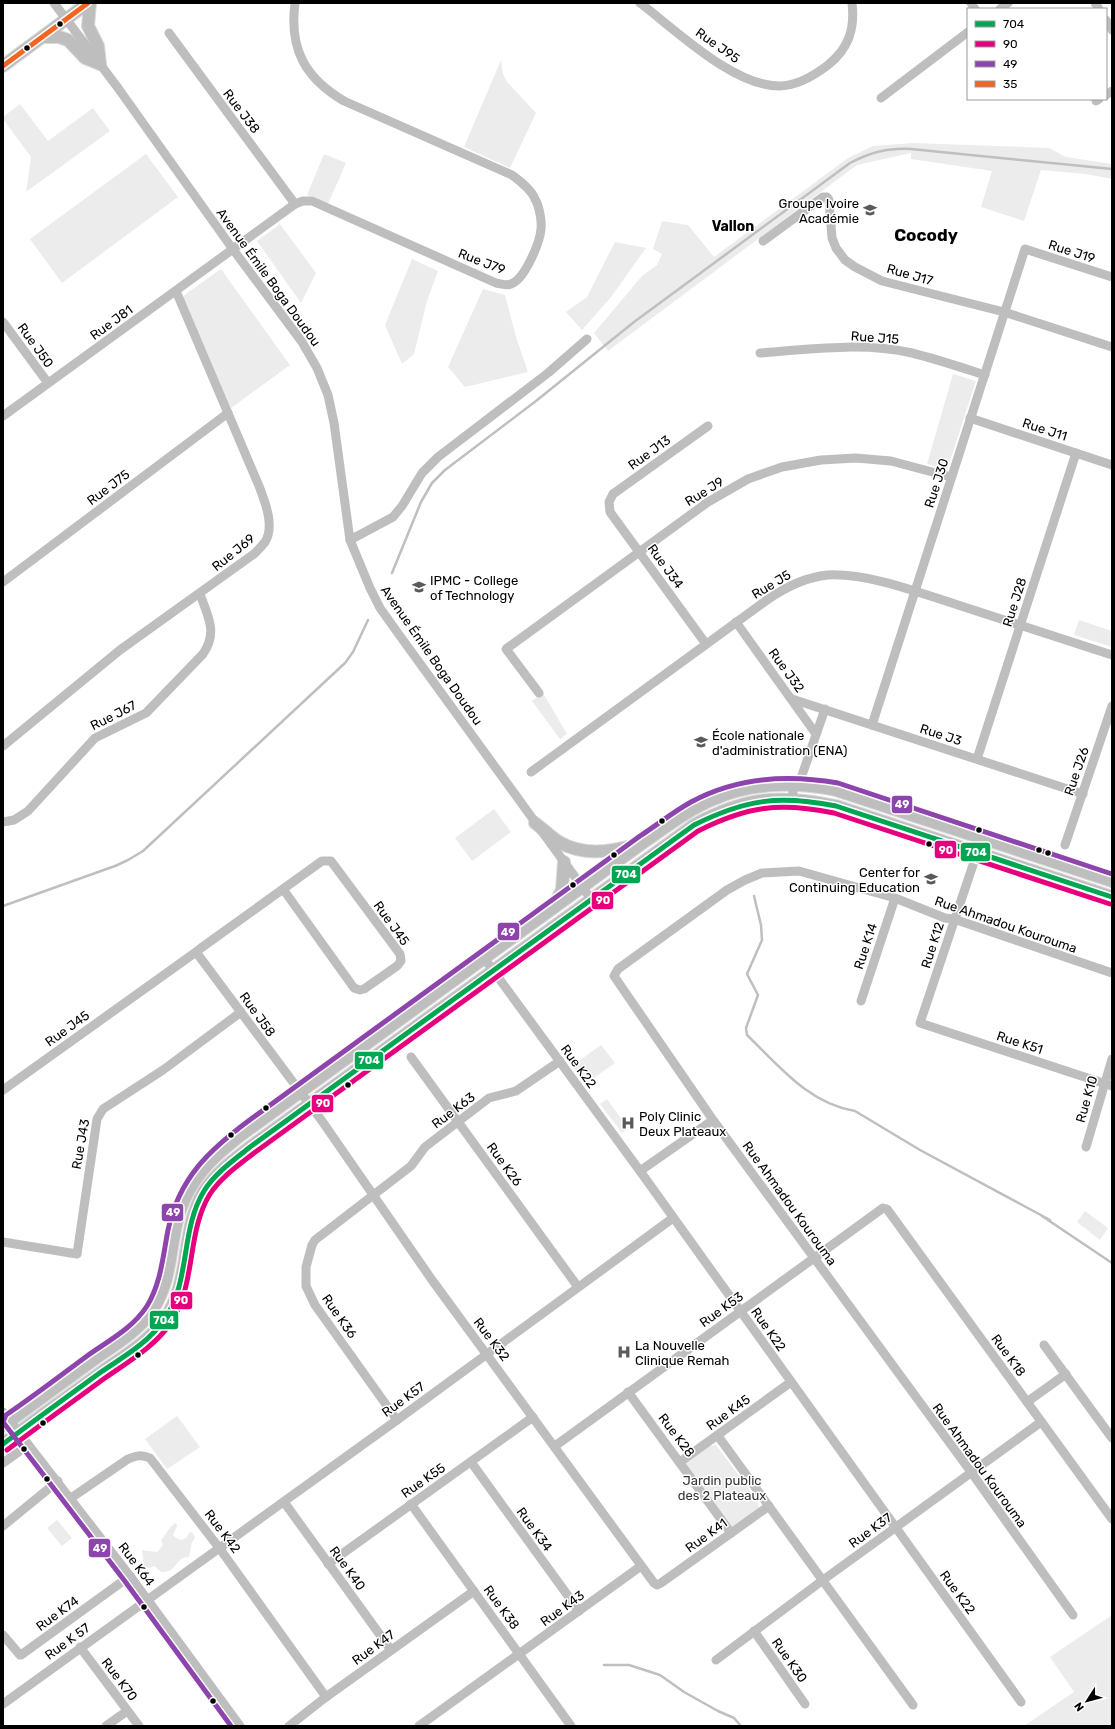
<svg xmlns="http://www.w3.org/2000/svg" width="1115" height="1729" font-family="Rubik,sans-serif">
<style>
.green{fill:#ececec}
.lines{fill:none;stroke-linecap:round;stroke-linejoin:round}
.stream{stroke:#bfbfbf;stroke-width:2.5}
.major-casing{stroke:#dbdbdb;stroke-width:14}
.minor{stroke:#bebebe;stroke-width:9}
.major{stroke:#bebebe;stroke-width:12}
.bus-1-casing{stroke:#fff;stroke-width:8}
.bus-2-casing{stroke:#fff;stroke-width:8}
.bus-3-casing{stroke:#fff;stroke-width:8}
.bus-4-casing{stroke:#fff;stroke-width:8}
.bus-1{stroke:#00a651;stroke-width:5}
.bus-2{stroke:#e5007d;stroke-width:5}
.bus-3{stroke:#8e44ad;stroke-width:5}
.bus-4{stroke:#f26522;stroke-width:5}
.bus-dot{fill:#000;stroke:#fff;stroke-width:1.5}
.labels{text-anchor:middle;stroke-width:3;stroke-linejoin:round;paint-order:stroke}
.street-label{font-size:13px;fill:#000;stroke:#fff}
.poi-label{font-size:13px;fill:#000;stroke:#fff;text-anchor:start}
.park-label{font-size:13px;fill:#333;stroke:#fff}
.neighbourhood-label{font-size:14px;font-weight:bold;fill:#000;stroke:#fff}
.district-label{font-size:17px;font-weight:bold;fill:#000;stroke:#fff}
.line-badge{stroke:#fff;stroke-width:1.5}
.badge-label{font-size:11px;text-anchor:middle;font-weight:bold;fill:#fff}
</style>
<rect width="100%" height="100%" fill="#fff"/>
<!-- green -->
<g class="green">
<path d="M501,60l2,14 4,8 29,31 -26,55 -46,-21z"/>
<path d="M20,104l28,37 45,-33 17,23 -84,61 5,-35 -28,-38v-2z"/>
<path d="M913,143l136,5 17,9 46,7v15l-26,-5 -45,-4 -17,51 -43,-14 11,-36 -81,-12v-6l-54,12 -249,186 -14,-18 48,-57 15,-11 5,-11 -9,-5 9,-28 26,4 26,32 134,-99 25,-12z"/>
<path d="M146,154l32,43 -116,86 -32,-44z"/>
<path d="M324,154l22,9 -18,41 -21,-9z"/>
<path d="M280,224l36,49 -15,30 -44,-62z"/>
<path d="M615,242l31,6 -35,49 -29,33 -16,-18 21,-15z"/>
<path d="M412,259l26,12 -11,30 -13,53 -12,10 -17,-39z"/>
<path d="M221,269l69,96 -59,43 -48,-112z"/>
<path d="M483,289l22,6 11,42 12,35 -63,15 -17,-20z"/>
<path d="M953,374l23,7 -29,89 -20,-6z"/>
<path d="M1079,620l33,11v16l-38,-12z"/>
<path d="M543,693l24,41 -7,5 -28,-38z"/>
<path d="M494,809l17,23 -39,29 -17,-23z"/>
<path d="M601,1045l14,18 -30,21 -13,-18z"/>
<path d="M607,1099l21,29 -6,5 -22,-29z"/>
<path d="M1085,1211l23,17 -8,12 -23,-18z"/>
<path d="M177,1416l23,31 -33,22 -22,-30z"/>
<path d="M716,1445l42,56 1,6 -2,3 -25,18 -47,-64 23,-18z"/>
<path d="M57,1520l15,18 -10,8 -15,-18z"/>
<path d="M176,1523l1,3 -4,9 3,3 6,2 4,-2 4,-6 3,1 2,5 -3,4 -3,15c-2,0 -8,1 -9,3 -7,7 -7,12 -19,12l-7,-6 -5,2 -5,-2 -2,-16 15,2 6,-7 -2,-5c6,-6 7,-13 15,-17z"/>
<path d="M1112,1615v111h-88l50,-34 -24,-35z"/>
</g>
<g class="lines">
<!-- stream -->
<g class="stream">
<path d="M392,573l29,-71 11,-19 13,-13 91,-69 98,-79 216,-159c21,-11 37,-15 61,-14l201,20"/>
<path d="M754,896l7,29 1,15 -15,34 11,21 -12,33 1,7c31,30 62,69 108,76l65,39 130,70 -8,-4 70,47"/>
<path d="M3,906l112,-40 13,-6 15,-9 202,-188 8,-11 15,-32"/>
<path d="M604,1665h25l31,10 24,17 34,19 16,7 7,8"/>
</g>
<!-- major casing -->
<g class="major-casing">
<g id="major">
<path d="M90,3l-2,23 10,20 2,18"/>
<path d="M44,37h15l9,3 17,18 15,6"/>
<path d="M3,66l85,-63"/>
<path d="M535,823c8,6 16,14 24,19 24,14 51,10 76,3"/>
<path d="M554,905l8,-15 2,-28"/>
<path d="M3,1426c31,-23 62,-45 93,-68 20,-14 42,-27 56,-47 19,-29 17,-57 25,-90 13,-53 52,-77 93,-107l374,-272c22,-15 45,-33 70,-43 39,-17 81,-17 122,-9l276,91"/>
<path d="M3,1444c33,-25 67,-49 100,-73 21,-15 46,-30 61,-51 28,-39 16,-89 40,-129 12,-18 29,-31 46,-44l444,-322c51,-28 86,-31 142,-19l276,91"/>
</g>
</g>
<!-- minor -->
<g class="minor">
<path d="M54,3l64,85 114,160 70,94 15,26 11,27 6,28 16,117 20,48 10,20 20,28 191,263"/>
<path d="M640,3c36,27 93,83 139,83 17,0 36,-11 49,-21 21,-17 27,-36 24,-62"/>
<path d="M971,3l4,6"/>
<path d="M1095,3l4,6"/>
<path d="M1000,9l8,-6"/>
<path d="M1106,20l6,10"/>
<path d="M169,33l126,171"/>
<path d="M1106,95l6,-4"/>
<path d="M881,98l87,-66"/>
<path d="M1096,101l3,-2"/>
<path d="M763,241l60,-44h4l2,3 3,38 4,10 9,12 10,7 27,14 122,31 108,35"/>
<path d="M3,322l45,61"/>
<path d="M760,353c49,-4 104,-11 152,0 24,6 48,14 73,22"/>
<path d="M3,416l292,-212 8,-3h9l184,82c5,1 10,3 15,1 14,-5 29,-42 30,-55 1,-9 -2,-23 -6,-30 -4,-10 -15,-18 -23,-24l-168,-74c-39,-23 -55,-52 -49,-98"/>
<path d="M970,418l142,47"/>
<path d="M350,540l43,-23 9,-11 20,-33 16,-16 110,-84 39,-34"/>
<path d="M3,582l225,-169"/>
<path d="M736,622l80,112"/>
<path d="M706,644l-96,-132 -1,-10 4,-8 95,-68"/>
<path d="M539,693l-33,-44 202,-147 40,-23 34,-12 39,-7 35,-2 35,3 60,16"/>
<path d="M792,699l291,95"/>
<path d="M872,725l153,-476 87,28"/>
<path d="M3,746l117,-96 134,-96c4,-4 8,-8 11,-12 10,-16 0,-40 -6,-56l-83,-195"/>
<path d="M977,759l99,-306"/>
<path d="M531,772l236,-172c19,-13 38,-23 61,-25 41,-2 92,18 130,30 51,17 103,33 154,50"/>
<path d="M792,799l2,-14 7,-7 24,-69"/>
<path d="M3,822l11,-2 14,-9 67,-73 51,-25 57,-59c15,-22 5,-37 -3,-60"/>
<path d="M982,838l-62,185 192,63"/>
<path d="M1065,845l47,-139"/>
<path d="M196,952l126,169 110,159 222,303 3,2 4,-2 108,-77"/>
<path d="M484,958l156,213 381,531"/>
<path d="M861,1001l34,-103"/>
<path d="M411,1057l167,230"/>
<path d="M3,1090l193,-138 5,-4 121,-87h9l69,93 1,7 -4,5 -33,23 -4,1 -6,-2 -71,-99"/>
<path d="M1086,1147l26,-88"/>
<path d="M640,1171l73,-51"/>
<path d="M3,1242l74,12 20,-135 6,-10 60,-39 78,-58"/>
<path d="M1044,1345l68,93"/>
<path d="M628,1392l103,141"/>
<path d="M1027,1402l39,-28"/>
<path d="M3,1412l127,164 110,150"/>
<path d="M397,1420l-82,-115 -9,-19v-19l6,-22 3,-5 96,-74 14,-19 64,-49 27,-7 44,-30"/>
<path d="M718,1436l195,269"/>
<path d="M555,1446l328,-238 4,1 225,310"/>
<path d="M471,1462l108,149"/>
<path d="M680,1462l111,-80"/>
<path d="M3,1463l25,-18"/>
<path d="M71,1498l57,-39c8,-3 13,-5 22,-1l70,91 106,148"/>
<path d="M284,1502l107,148"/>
<path d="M411,1504l160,222"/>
<path d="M3,1526l55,-45"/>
<path d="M328,1564l205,-147"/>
<path d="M1073,1615l-102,-143 -258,-352 -99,-144 4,-7 109,-79 18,-10 17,-7 37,-2 96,27 50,20 9,1 158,54"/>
<path d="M754,1631l51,73"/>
<path d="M3,1635l17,20h1l109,-79"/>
<path d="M80,1647l59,79"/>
<path d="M716,1660l107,-80 218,-158"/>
<path d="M3,1704l394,-284 276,-202"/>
<path d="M106,1726l21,-15"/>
<path d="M289,1726l37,-29 148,-106"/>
<path d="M419,1726l222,-160"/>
</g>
<!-- major -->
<use href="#major" class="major"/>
<!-- bus-1 casing -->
<g class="bus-1-casing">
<path id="bus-1" d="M3,1444c32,-24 65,-48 98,-72 22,-15 47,-29 63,-52 27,-38 16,-90 40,-129 11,-18 30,-31 46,-44l444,-322c52,-26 85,-30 142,-19l276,91"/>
</g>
<!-- bus-2 casing -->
<g class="bus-2-casing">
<path id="bus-2" d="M7,1450c33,-25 65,-48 98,-72 23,-16 49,-31 65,-54 27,-40 16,-91 40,-130 11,-17 29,-29 44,-41l444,-322c50,-25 81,-29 136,-18l276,91"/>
</g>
<!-- bus-3 casing -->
<g class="bus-3-casing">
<path id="bus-3" d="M231,1726l-107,-146 -121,-158 3,-7c28,-19 54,-39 81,-59 21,-15 46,-28 60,-50 14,-23 16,-50 21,-76 11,-52 41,-80 83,-111l389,-283c17,-11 33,-24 51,-34 46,-25 96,-28 147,-19l274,91"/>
</g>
<!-- bus-4 casing -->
<g class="bus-4-casing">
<path id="bus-4" d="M3,66l85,-63"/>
</g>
<!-- bus-1 -->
<use href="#bus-1" class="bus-1"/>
<!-- bus-2 -->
<use href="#bus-2" class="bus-2"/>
<!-- bus-3 -->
<use href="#bus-3" class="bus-3"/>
<!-- bus-4 -->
<use href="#bus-4" class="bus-4"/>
</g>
<!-- icons -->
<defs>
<g id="university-bare" transform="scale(1.08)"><path d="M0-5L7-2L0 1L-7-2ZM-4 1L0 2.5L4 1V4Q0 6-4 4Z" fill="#595959" stroke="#fff" stroke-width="2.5" paint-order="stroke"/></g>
<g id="hospital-bare" transform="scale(1.08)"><path d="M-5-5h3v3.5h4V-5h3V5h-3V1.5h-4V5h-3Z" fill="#595959" stroke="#fff" stroke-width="2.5" paint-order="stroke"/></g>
</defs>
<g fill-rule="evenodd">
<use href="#university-bare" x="870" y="210"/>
<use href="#university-bare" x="419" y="587"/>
<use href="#university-bare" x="701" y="742"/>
<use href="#university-bare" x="931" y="879"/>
<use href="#hospital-bare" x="628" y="1123"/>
<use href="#hospital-bare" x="624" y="1352"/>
</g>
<!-- markers -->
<g class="bus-dot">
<circle cx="60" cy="24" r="3.5"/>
<circle cx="27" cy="48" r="3.5"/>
<circle cx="662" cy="821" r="3.5"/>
<circle cx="979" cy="830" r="3.5"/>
<circle cx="929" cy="844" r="3.5"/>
<circle cx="1039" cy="850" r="3.5"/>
<circle cx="1048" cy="853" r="3.5"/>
<circle cx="614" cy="855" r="3.5"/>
<circle cx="573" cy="885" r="3.5"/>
<circle cx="348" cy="1085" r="3.5"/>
<circle cx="266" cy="1108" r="3.5"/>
<circle cx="231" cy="1135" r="3.5"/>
<circle cx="138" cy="1355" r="3.5"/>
<circle cx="43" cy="1423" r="3.5"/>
<circle cx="24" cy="1449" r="3.5"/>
<circle cx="47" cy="1479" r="3.5"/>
<circle cx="144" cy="1607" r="3.5"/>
<circle cx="213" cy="1701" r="3.5"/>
</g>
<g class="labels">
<!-- street labels -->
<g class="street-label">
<text transform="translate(718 45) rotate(35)" y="5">Rue J95</text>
<text transform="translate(242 111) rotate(53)" y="5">Rue J38</text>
<text transform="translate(1072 251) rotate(18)" y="5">Rue J19</text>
<text transform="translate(482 261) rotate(21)" y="5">Rue J79</text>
<text transform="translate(910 274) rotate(16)" y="5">Rue J17</text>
<text transform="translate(269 277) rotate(54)" y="5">Avenue Émile Boga Doudou</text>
<text transform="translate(111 322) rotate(-36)" y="5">Rue J81</text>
<text transform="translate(875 337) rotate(4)" y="5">Rue J15</text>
<text transform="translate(36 345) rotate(54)" y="5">Rue J50</text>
<text transform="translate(1045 429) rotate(18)" y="5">Rue J11</text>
<text transform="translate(649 452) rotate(-36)" y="5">Rue J13</text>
<text transform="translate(936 483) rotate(-72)" y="5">Rue J30</text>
<text transform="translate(108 487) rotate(-37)" y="5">Rue J75</text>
<text transform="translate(704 491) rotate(-32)" y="5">Rue J9</text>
<text transform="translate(233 552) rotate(-39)" y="5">Rue J69</text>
<text transform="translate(666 566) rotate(54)" y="5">Rue J34</text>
<text transform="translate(771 584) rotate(-31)" y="5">Rue J5</text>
<text transform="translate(1014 602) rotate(-72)" y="5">Rue J28</text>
<text transform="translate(432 655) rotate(55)" y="5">Avenue Émile Boga Doudou</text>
<text transform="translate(787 670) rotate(54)" y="5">Rue J32</text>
<text transform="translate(113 715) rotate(-27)" y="5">Rue J67</text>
<text transform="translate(941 734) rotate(18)" y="5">Rue J3</text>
<text transform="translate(1076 771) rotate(-71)" y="5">Rue J26</text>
<text transform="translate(392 923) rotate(54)" y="5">Rue J45</text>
<text transform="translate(1006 924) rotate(19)" y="5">Rue Ahmadou Kourouma</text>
<text transform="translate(932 945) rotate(-72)" y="5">Rue K12</text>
<text transform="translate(865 946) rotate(-72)" y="5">Rue K14</text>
<text transform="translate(258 1014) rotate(54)" y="5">Rue J58</text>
<text transform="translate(67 1028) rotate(-36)" y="5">Rue J45</text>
<text transform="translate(1020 1042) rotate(18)" y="5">Rue K51</text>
<text transform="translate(579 1066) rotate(54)" y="5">Rue K22</text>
<text transform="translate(1086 1099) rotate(-74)" y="5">Rue K10</text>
<text transform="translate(453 1110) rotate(-37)" y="5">Rue K63</text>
<text transform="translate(80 1144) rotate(-80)" y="5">Rue J43</text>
<text transform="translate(505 1164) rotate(54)" y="5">Rue K26</text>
<text transform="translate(790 1203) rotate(54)" y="5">Rue Ahmadou Kourouma</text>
<text transform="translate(721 1309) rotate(-36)" y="5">Rue K53</text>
<text transform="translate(340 1316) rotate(55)" y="5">Rue K36</text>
<text transform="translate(769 1329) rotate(55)" y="5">Rue K22</text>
<text transform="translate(492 1339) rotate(53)" y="5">Rue K32</text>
<text transform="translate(1009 1355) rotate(54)" y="5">Rue K18</text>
<text transform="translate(403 1399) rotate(-36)" y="5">Rue K57</text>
<text transform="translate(728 1412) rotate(-36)" y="5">Rue K45</text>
<text transform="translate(677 1435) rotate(53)" y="5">Rue K28</text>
<text transform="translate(980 1465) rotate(54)" y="5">Rue Ahmadou Kourouma</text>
<text transform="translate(423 1480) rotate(-35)" y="5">Rue K55</text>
<text transform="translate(535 1529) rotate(54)" y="5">Rue K34</text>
<text transform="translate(870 1530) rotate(-36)" y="5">Rue K37</text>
<text transform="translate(223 1531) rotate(53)" y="5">Rue K42</text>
<text transform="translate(706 1535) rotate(-36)" y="5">Rue K41</text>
<text transform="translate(137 1564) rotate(53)" y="5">Rue K64</text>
<text transform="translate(348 1568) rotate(54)" y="5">Rue K40</text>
<text transform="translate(958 1592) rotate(54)" y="5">Rue K22</text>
<text transform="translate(502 1607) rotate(54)" y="5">Rue K38</text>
<text transform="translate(562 1608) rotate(-36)" y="5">Rue K43</text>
<text transform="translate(57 1613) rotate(-36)" y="5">Rue K74</text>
<text transform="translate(67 1641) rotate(-36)" y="5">Rue K 57</text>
<text transform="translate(373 1647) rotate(-36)" y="5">Rue K47</text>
<text transform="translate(790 1660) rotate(55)" y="5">Rue K30</text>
<text transform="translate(120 1679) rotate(53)" y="5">Rue K70</text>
</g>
<!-- poi labels -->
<g class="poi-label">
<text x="859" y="208" text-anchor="end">Groupe Ivoire<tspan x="859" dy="15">Académie</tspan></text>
<text x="430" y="585">IPMC - College<tspan x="430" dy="15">of Technology</tspan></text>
<text x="712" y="740">École nationale<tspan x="712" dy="15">d'administration (ENA)</tspan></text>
<text x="920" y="877" text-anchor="end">Center for<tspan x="920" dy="15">Continuing Education</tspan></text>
<text x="639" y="1121">Poly Clinic<tspan x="639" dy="15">Deux Plateaux</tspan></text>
<text x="635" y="1350">La Nouvelle<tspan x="635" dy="15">Clinique Remah</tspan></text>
</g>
<!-- park labels -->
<g class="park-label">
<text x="722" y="1485">Jardin public<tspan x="722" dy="15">des 2 Plateaux</tspan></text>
</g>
<!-- neighbourhood labels -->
<g class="neighbourhood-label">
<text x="733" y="231">Vallon</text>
</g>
<!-- district labels -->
<g class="district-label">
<text x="926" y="241">Cocody</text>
</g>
</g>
<g class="line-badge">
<rect x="891" y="795" width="22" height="19" rx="4" fill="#8e44ad"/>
<rect x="934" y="840" width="23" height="19" rx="4" fill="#e5007d"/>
<rect x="960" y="842" width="31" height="20" rx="4" fill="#00a651"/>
<rect x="611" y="865" width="30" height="19" rx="4" fill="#00a651"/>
<rect x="591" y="891" width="23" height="19" rx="4" fill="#e5007d"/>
<rect x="497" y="922" width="23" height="19" rx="4" fill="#8e44ad"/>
<rect x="354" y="1051" width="30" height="19" rx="4" fill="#00a651"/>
<rect x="311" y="1094" width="23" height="19" rx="4" fill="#e5007d"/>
<rect x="161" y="1203" width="23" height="19" rx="4" fill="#8e44ad"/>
<rect x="170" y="1291" width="23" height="19" rx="4" fill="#e5007d"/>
<rect x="149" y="1310" width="30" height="20" rx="4" fill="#00a651"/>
<rect x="88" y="1538" width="23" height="20" rx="4" fill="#8e44ad"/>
</g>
<g class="badge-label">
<text x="902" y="808">49</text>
<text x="946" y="854">90</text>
<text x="976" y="856">704</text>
<text x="626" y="878">704</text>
<text x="603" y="904">90</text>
<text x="508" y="936">49</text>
<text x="369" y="1064">704</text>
<text x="323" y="1107">90</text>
<text x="173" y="1216">49</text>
<text x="181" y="1304">90</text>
<text x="164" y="1324">704</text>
<text x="100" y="1552">49</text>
</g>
<!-- border -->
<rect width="1115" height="1729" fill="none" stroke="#000000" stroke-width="8"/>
<!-- legend -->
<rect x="967" y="8" width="140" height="92" fill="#ffffff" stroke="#999999"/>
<rect x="975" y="21" width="20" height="6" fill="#00a651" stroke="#999999"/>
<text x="1003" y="28" font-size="12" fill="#000000">704</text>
<rect x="975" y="41" width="20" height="6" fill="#e5007d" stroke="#999999"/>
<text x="1003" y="48" font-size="12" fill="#000000">90</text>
<rect x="975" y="61" width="20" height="6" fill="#8e44ad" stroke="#999999"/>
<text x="1003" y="68" font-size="12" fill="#000000">49</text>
<rect x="975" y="81" width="20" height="6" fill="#f26522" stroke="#999999"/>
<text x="1003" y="88" font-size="12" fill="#000000">35</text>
<!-- north arrow -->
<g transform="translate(1087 1701) rotate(234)" stroke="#ffffff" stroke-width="3" paint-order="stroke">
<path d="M0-3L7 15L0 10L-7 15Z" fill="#000000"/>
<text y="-6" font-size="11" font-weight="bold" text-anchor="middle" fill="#000000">N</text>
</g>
</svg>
